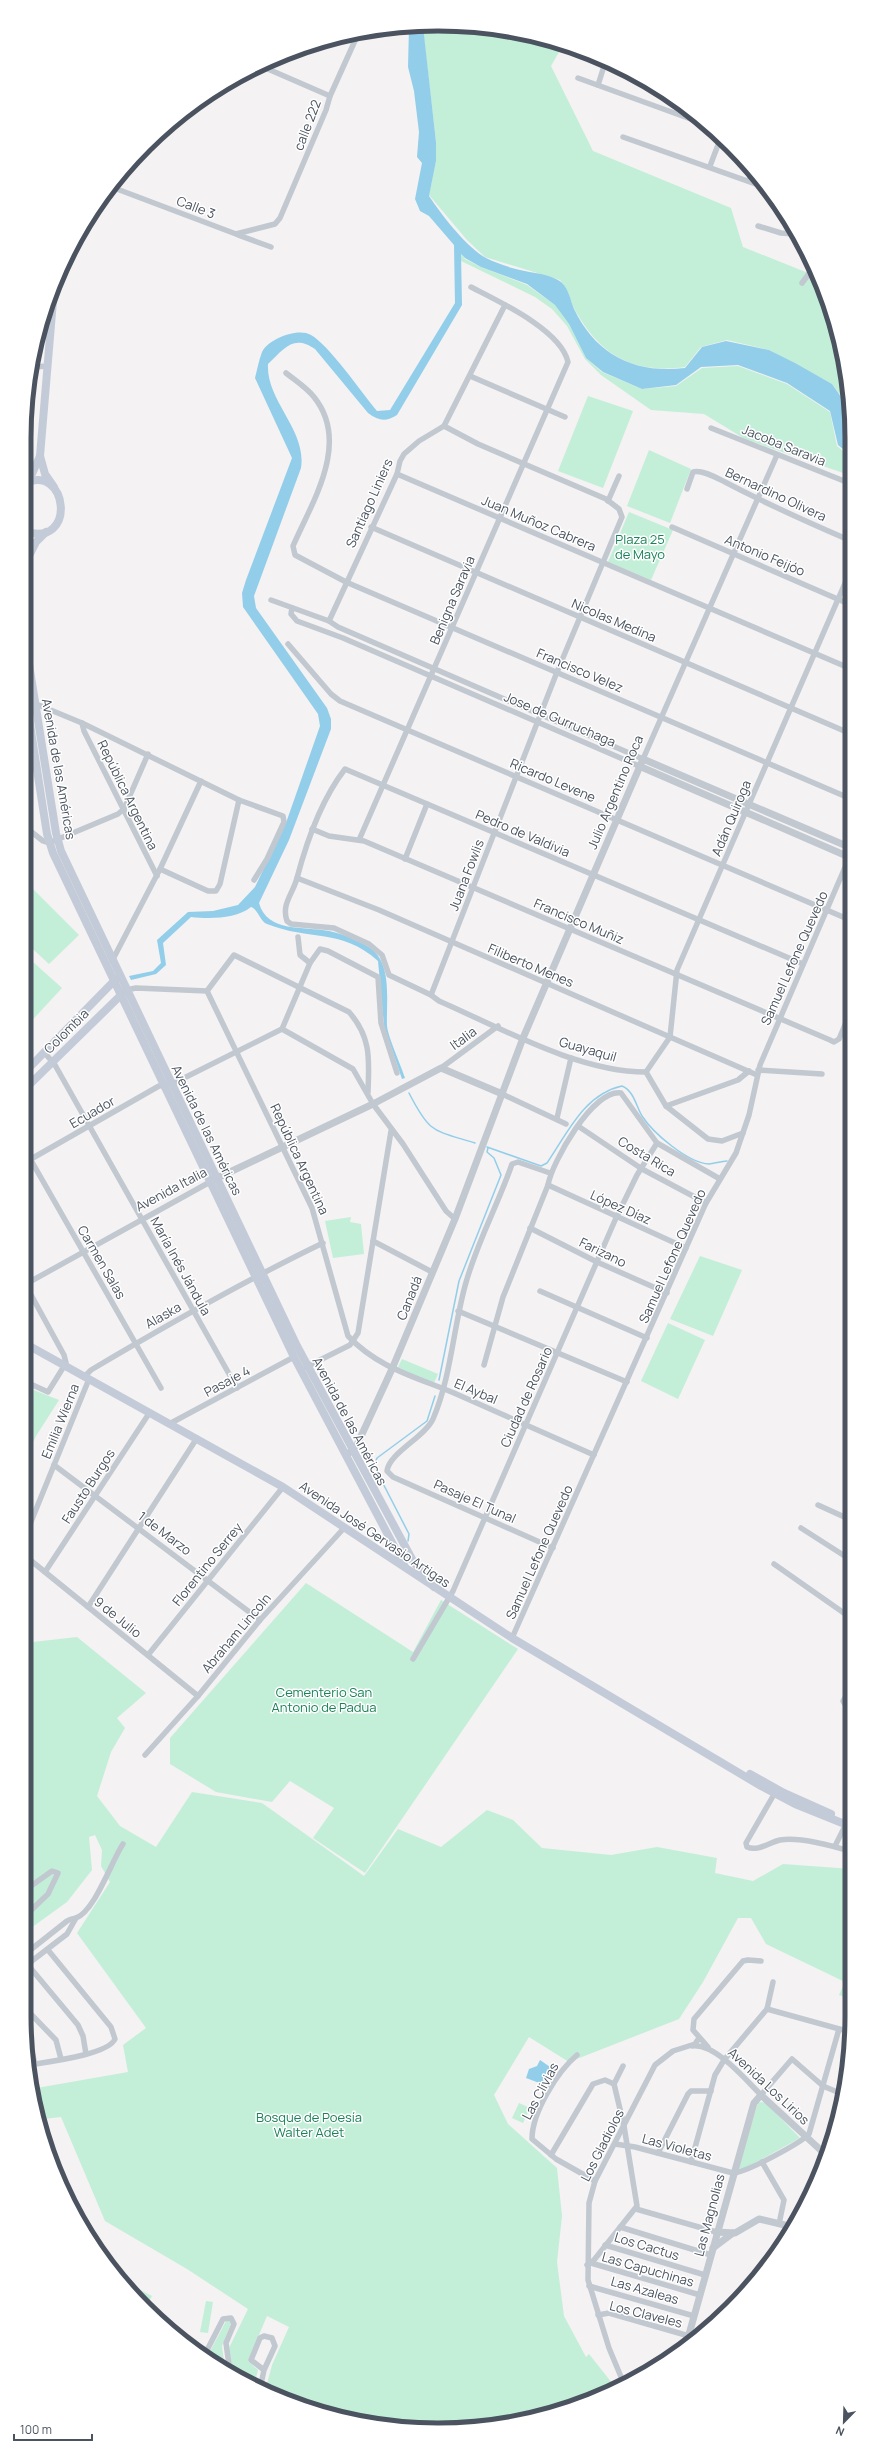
<svg xmlns="http://www.w3.org/2000/svg" width="876" height="2454" font-family="Manrope,sans-serif">
<style>
.green{fill:#c3efd9}
.water{fill:#92ceea}
.lines{fill:none;stroke-linecap:round;stroke-linejoin:round}
.stream{stroke:#92ceea;stroke-width:1.5}
.minor{stroke:#c1c8d0;stroke-width:5.5}
.tertiary{stroke:#c1c8d0;stroke-width:7}
.secondary{stroke:#c4cbd8;stroke-width:8}
.labels{text-anchor:middle;stroke-width:3;stroke-linejoin:round;paint-order:stroke}
.street-label{font-size:13px;fill:#4a535f;stroke:#fff}
.park-label{font-size:13px;fill:#1b8159;stroke:#fff}
.rim{fill:none;stroke:#4a535f;stroke-width:5}
</style>
<rect width="100%" height="100%" fill="#f4f2f2"/>
<!-- green -->
<g class="green">
<path d="M465,25l80,13 18,7 -12,21 42,85 138,57 12,39 75,30c17,40 30,86 30,129l-16,-22 -63,-34 -42,-10 -26,7 -16,20c-51,7 -84,-11 -109,-55 -6,-11 -7,-22 -16,-32l-75,-23 -18,-17 -38,-45 7,-34v-20l-13,-110v-5z"/>
<path d="M461,254l4,5 16,8 46,18 28,20 14,19 17,34 16,14 40,17 34,-3 26,-18 36,-2 49,18 43,28 7,34 12,10v19l-104,-36 -41,-25 -53,-4 -50,-35 -16,-16 -18,-33 -15,-17 -17,-12 -74,-36z"/>
<path d="M588,396l45,15 -30,77 -45,-17z"/>
<path d="M649,450l42,19 -21,54 -43,-17z"/>
<path d="M629,512l44,18 -22,50 -43,-18z"/>
<path d="M30,886l49,49 -30,29 -25,-23v-49z"/>
<path d="M24,954l38,34 -38,41z"/>
<path d="M351,1217l-1,5 11,2 3,30 -31,4 -8,-37z"/>
<path d="M700,1256l42,14 -29,66 -43,-17z"/>
<path d="M668,1323l37,17 -27,59 -37,-18z"/>
<path d="M402,1359l36,15 -4,9 -37,-14z"/>
<path d="M26,1387l33,13 -23,36 -12,25z"/>
<path d="M306,1583l107,69 28,-52 77,49 -153,224 -52,-35 21,-30 -44,-27 -18,21 -56,-10 -46,-28v-26z"/>
<path d="M77,1637l69,56 -29,25 8,10 -14,24 -14,44 23,30 36,21 36,-55 70,11 102,73 34,-47 43,18 46,-37 26,10 29,28 69,7 46,-8 60,11 -2,15 38,8 30,-17 69,5v131l-13,-5 6,-13 -79,-38 -15,-26h-13l-35,64 -24,37 -110,43 -40,-25 -35,58 14,29 49,44 5,48 -5,46 7,54 22,41 3,-3 27,34c-82,44 -196,52 -285,28 -22,-6 -44,-17 -66,-25l7,-26 17,-38 -22,-11 -19,45 10,9 -4,16 -21,-12 -4,-26 19,-39 -61,-40 -82,-48 -44,-104 -18,2 -3,5 -9,-35 97,-17 -5,-27 23,-17 -69,-95 33,-51 -9,-16 1,-16 -7,-15 -6,2 3,33 -25,32 -43,31v-290z"/>
<path d="M761,2102l5,1 34,35 -60,33 -3,-1 21,-67z"/>
<path d="M519,2103l11,5 -7,15 -11,-5z"/>
<path d="M119,2279l33,17 -6,11z"/>
<path d="M206,2301l7,1 -5,31 -8,-1z"/>
<path d="M230,2320l1,4 -9,22 3,23 -18,-12 19,-36z"/>
</g>
<!-- water -->
<g class="water">
<path d="M423,26l13,116v19l-7,35c12,18 37,51 57,62 8,4 17,7 26,10 15,5 32,4 46,12 10,5 12,19 16,29 22,46 61,65 111,59l17,-21 24,-6 43,9 26,13 37,21 16,23 1,47 -11,-9 -8,-34 -43,-28 -49,-18 -37,2 -25,18 -34,4 -39,-17 -17,-14 -17,-34 -14,-19 -28,-21 -46,-17 -16,-9 -4,-4 1,51 -65,110c-11,7 -18,6 -29,-2l-53,-64c-22,-15 -31,0 -47,15 -2,37 39,66 33,104l-47,128 2,12 71,100 4,11v10l-42,111 -30,63c8,30 45,23 70,28 14,3 28,9 40,16 24,16 17,53 18,79 1,11 14,39 18,52l-3,1 -18,-53 -6,-65c-36,-33 -69,-20 -111,-37 -7,-3 -9,-15 -16,-17 -15,12 -41,12 -60,10l-28,26 3,22 -10,9 -25,6 -2,-4 24,-5 8,-8 -4,-23 31,-28 25,-1 25,-6 17,-18 32,-67 33,-94 -2,-12 -75,-107 -1,-14 4,-13 46,-122 -37,-80c2,-8 4,-18 7,-26 6,-13 36,-25 49,-17 18,10 51,58 66,76l13,-1 65,-107 -1,-58 -25,-29 -9,-5 -5,-12 7,-36 -5,-6 2,-25 -5,-41 -6,-24 1,-40z"/>
<path d="M540,2060l13,9 -8,6 -3,9 -16,-6 3,-9 8,-3z"/>
</g>
<g class="lines">
<!-- stream -->
<g class="stream">
<path d="M409,1093c21,41 24,37 66,50"/>
<path d="M487,1147l54,19 6,-3c20,-29 37,-69 75,-77 12,5 14,20 20,30 11,17 46,47 67,48 5,0 12,-3 18,-3"/>
<path d="M439,1380l20,-99 42,-106 -7,-17 -7,-6 1,-4"/>
<path d="M408,1541l1,-7 -35,-68 3,-8 50,-37 8,-25"/>
</g>
<!-- minor -->
<g class="minor">
<path d="M261,66l69,30"/>
<path d="M578,78l132,48"/>
<path d="M598,85l7,-22"/>
<path d="M623,137l141,50"/>
<path d="M710,166l11,-29"/>
<path d="M749,181l3,-11"/>
<path d="M109,186l127,48 39,-10 5,-6 46,-108 4,-14 28,-62"/>
<path d="M758,226l23,7 14,1"/>
<path d="M238,235l33,12"/>
<path d="M802,283l6,-8 5,-12"/>
<path d="M33,367l15,-1"/>
<path d="M286,373c10,8 21,15 28,24 37,46 -2,105 -21,149l2,9 51,27 503,216"/>
<path d="M470,376l95,41"/>
<path d="M711,428l138,55"/>
<path d="M397,474l452,194"/>
<path d="M687,489l6,-17c8,-3 24,6 32,10 40,21 82,40 124,58"/>
<path d="M608,501l11,-25"/>
<path d="M371,527l478,206"/>
<path d="M672,527l177,77"/>
<path d="M271,600l58,21 9,6 305,132 134,-304"/>
<path d="M292,608l-1,6 6,7 46,17 296,128"/>
<path d="M329,621l68,-147 3,-13 4,-7 15,-13 25,-15 61,-121"/>
<path d="M288,644l43,50 9,7 510,219"/>
<path d="M24,699l58,24 157,77 44,16 1,6 -17,37 -13,21"/>
<path d="M82,723l2,8 73,145"/>
<path d="M24,826l19,15 6,2 69,-29 6,-5 24,-55"/>
<path d="M312,829l17,7 35,5 466,199 4,2 5,-3 11,-26"/>
<path d="M359,840l209,-478c-7,-32 -70,-61 -97,-75"/>
<path d="M405,859l22,-55"/>
<path d="M160,869l48,22h8l4,-7 19,-84"/>
<path d="M297,878l82,32 378,165"/>
<path d="M298,937l2,18 10,8"/>
<path d="M112,961l48,-92 41,-88"/>
<path d="M126,990l10,-2 71,3 27,-36 115,57c23,26 20,49 19,80"/>
<path d="M207,991l105,217 36,128c30,32 68,41 106,57 47,21 94,42 140,62"/>
<path d="M431,995l126,-323 65,-155 -3,-8 -13,-10 -128,-55 -34,-18"/>
<path d="M44,1052l11,13 182,323"/>
<path d="M441,1068l57,-42"/>
<path d="M758,1070l64,4"/>
<path d="M646,1072l24,-35 7,-67 172,-396"/>
<path d="M397,1073l-16,-50 -3,-46 -50,-26 -8,-2 -10,14 -28,66 71,40 20,35 30,40 43,67 9,8"/>
<path d="M500,1093l66,31"/>
<path d="M666,1106l72,-26 11,-9"/>
<path d="M557,1118l14,-60"/>
<path d="M578,1126l64,43 64,34"/>
<path d="M743,1133l-21,8 -14,-2 -42,-33 -20,-34c-68,0 -145,-44 -207,-71l-8,-6 -42,-20 -7,-20 -13,-11 -35,-16 -43,-4 -4,-3c-6,-17 6,-27 10,-43 10,-38 24,-78 48,-109l458,195"/>
<path d="M24,1148l137,240"/>
<path d="M24,1163l135,-77 15,-3 108,-54"/>
<path d="M550,1173l-32,-11 -6,2c-14,41 -36,80 -47,122 -12,44 -14,91 -32,133 -8,18 -44,34 -46,52l6,6 160,71"/>
<path d="M548,1185l138,63"/>
<path d="M530,1228l67,34 70,31"/>
<path d="M373,1241l59,31"/>
<path d="M24,1282l40,73 2,8 -18,29 -24,-11"/>
<path d="M24,1285l186,-103"/>
<path d="M540,1291l107,47"/>
<path d="M458,1311l169,71"/>
<path d="M484,1365l19,-68 45,-112c4,-23 45,-96 73,-92l36,50 63,36"/>
<path d="M306,1367l44,-22 8,-12 33,-202"/>
<path d="M85,1376l6,-6c76,-45 153,-89 232,-127"/>
<path d="M171,1423l123,-66"/>
<path d="M54,1465l206,155"/>
<path d="M818,1505l33,15"/>
<path d="M801,1528l50,32"/>
<path d="M24,1539l65,-160"/>
<path d="M24,1555l174,141"/>
<path d="M774,1564l77,54"/>
<path d="M45,1572l105,-160"/>
<path d="M88,1607l109,-169"/>
<path d="M512,1638l194,-435 30,-50 13,-38 11,-50 89,-207"/>
<path d="M148,1655l135,-168"/>
<path d="M413,1659l40,-68 163,-373 21,-43 20,-32"/>
<path d="M851,1687l-8,14 3,5 5,2"/>
<path d="M145,1755l53,-59 62,-76 85,-93"/>
<path d="M776,1791l-30,52 1,4c11,5 23,-5 33,-7 19,-3 53,6 72,12"/>
<path d="M835,1846l12,-24"/>
<path d="M24,1891l28,-20 6,2 -10,21 -24,23"/>
<path d="M24,1955l43,-34c3,-2 6,-2 9,-3 19,-7 36,-58 47,-74"/>
<path d="M28,1965l50,60 5,11 3,18"/>
<path d="M24,1967l43,-33 9,-16"/>
<path d="M24,2007l32,33 5,19"/>
<path d="M767,2009l83,23"/>
<path d="M27,2046l5,6 3,12"/>
<path d="M692,2046c23,-3 53,33 69,49l31,-36 31,27 19,8"/>
<path d="M708,2047l-15,-17 1,-11 49,-58 5,-1 13,1"/>
<path d="M577,2055c-19,16 -45,57 -45,84l24,20 39,22"/>
<path d="M29,2065c17,-3 79,-10 86,-26l-4,-12 -63,-77"/>
<path d="M614,2084l9,-18"/>
<path d="M615,2144l20,3 98,26c12,0 68,-30 76,-39l30,-105"/>
<path d="M658,2153l30,-59 3,-3h20"/>
<path d="M551,2155l42,-71 12,-4 9,4"/>
<path d="M691,2162l24,-87 9,-15 43,-51 6,-27"/>
<path d="M762,2162l22,38 -5,24"/>
<path d="M636,2209l80,23"/>
<path d="M620,2227l91,28"/>
<path d="M605,2245l100,30"/>
<path d="M591,2263l109,32"/>
<path d="M587,2265l7,-5 43,-54 -13,-80 -10,-42"/>
<path d="M589,2286l105,30"/>
<path d="M598,2315l11,-2 80,23"/>
<path d="M204,2356l19,-37 8,-1 3,6 -8,19 4,29"/>
<path d="M624,2384l-15,-36 -21,-68 1,-77 6,-22 60,-116 18,-14 22,-7 4,-6"/>
<path d="M260,2389l4,-19 11,-24 -3,-8 -8,-2 -4,2 -9,22 13,10"/>
</g>
<!-- tertiary -->
<g class="tertiary">
<path d="M639,766l210,91"/>
<path d="M213,1180l160,-76 68,-36 59,25"/>
<path d="M349,1453l8,-8 35,-76 63,-150 68,-181 120,-279 206,88"/>
<path d="M716,2232l19,1 24,-14 34,8"/>
<path d="M713,2248l20,-15"/>
<path d="M686,2345l68,-242 7,-8 65,60"/>
</g>
<!-- secondary -->
<g class="secondary">
<path d="M40,456l5,18 9,13"/>
<path d="M24,483l8,-9 8,-18 14,-167"/>
<path d="M24,484c44,-23 54,66 0,47"/>
<path d="M24,534l4,9 1,12 -4,54 3,49 28,175 5,18 236,495 116,215 21,26"/>
<path d="M30,554l6,-12 10,-10"/>
<path d="M27,661l-1,38 21,135 6,19 241,504 111,210"/>
<path d="M24,1073l92,-94"/>
<path d="M24,1090l99,-97"/>
<path d="M24,1343l259,144 229,151 249,148 34,18 57,23"/>
<path d="M750,1774l34,19 47,21"/>
</g>
</g>
<g class="labels">
<!-- street labels -->
<g class="street-label">
<text transform="translate(307 125) rotate(-69)" y="5">calle 222</text>
<text transform="translate(196 207) rotate(21)" y="5">Calle 3</text>
<text transform="translate(784 445) rotate(22)" y="5">Jacoba Saravia</text>
<text transform="translate(776 494) rotate(25)" y="5">Bernardino Olivera</text>
<text transform="translate(369 503) rotate(-66)" y="5">Santiago Liniers</text>
<text transform="translate(539 523) rotate(23)" y="5">Juan Muñoz Cabrera</text>
<text transform="translate(765 555) rotate(23)" y="5">Antonio Feijóo</text>
<text transform="translate(452 600) rotate(-67)" y="5">Benigna Saravia</text>
<text transform="translate(614 620) rotate(23)" y="5">Nicolas Medina</text>
<text transform="translate(580 670) rotate(23)" y="5">Francisco Velez</text>
<text transform="translate(560 719) rotate(23)" y="5">Jose de Gurruchaga</text>
<text transform="translate(59 769) rotate(80)" y="5">Avenida de las Américas</text>
<text transform="translate(553 780) rotate(23)" y="5">Ricardo Levene</text>
<text transform="translate(615 792) rotate(-67)" y="5">Julio Argentino Roca</text>
<text transform="translate(128 795) rotate(64)" y="5">República Argentina</text>
<text transform="translate(731 818) rotate(-67)" y="5">Adán Quiroga</text>
<text transform="translate(523 833) rotate(23)" y="5">Pedro de Valdivia</text>
<text transform="translate(466 875) rotate(-69)" y="5">Juana Fowlis</text>
<text transform="translate(579 921) rotate(23)" y="5">Francisco Muñiz</text>
<text transform="translate(794 958) rotate(-66)" y="5">Samuel Lefone Quevedo</text>
<text transform="translate(531 965) rotate(23)" y="5">Filiberto Menes</text>
<text transform="translate(66 1031) rotate(-45)" y="5">Colombia</text>
<text transform="translate(463 1038) rotate(-36)" y="5">Italia</text>
<text transform="translate(588 1049) rotate(16)" y="5">Guayaquil</text>
<text transform="translate(92 1112) rotate(-30)" y="5">Ecuador</text>
<text transform="translate(207 1130) rotate(64)" y="5">Avenida de las Américas</text>
<text transform="translate(647 1156) rotate(31)" y="5">Costa Rica</text>
<text transform="translate(300 1159) rotate(65)" y="5">República Argentina</text>
<text transform="translate(171 1189) rotate(-28)" y="5">Avenida Italia</text>
<text transform="translate(621 1207) rotate(24)" y="5">López Díaz</text>
<text transform="translate(603 1252) rotate(26)" y="5">Farizano</text>
<text transform="translate(672 1256) rotate(-66)" y="5">Samuel Lefone Quevedo</text>
<text transform="translate(102 1262) rotate(60)" y="5">Carmen Salas</text>
<text transform="translate(181 1266) rotate(61)" y="5">María Inés Jándula</text>
<text transform="translate(409 1298) rotate(-68)" y="5">Canadá</text>
<text transform="translate(163 1315) rotate(-30)" y="5">Alaska</text>
<text transform="translate(227 1381) rotate(-28)" y="5">Pasaje 4</text>
<text transform="translate(476 1391) rotate(23)" y="5">El Aybal</text>
<text transform="translate(526 1397) rotate(-66)" y="5">Ciudad de Rosario</text>
<text transform="translate(60 1421) rotate(-68)" y="5">Emilia Wierna</text>
<text transform="translate(350 1421) rotate(62)" y="5">Avenida de las Américas</text>
<text transform="translate(88 1486) rotate(-57)" y="5">Fausto Burgos</text>
<text transform="translate(475 1501) rotate(24)" y="5">Pasaje El Tunal</text>
<text transform="translate(165 1533) rotate(37)" y="5">1 de Marzo</text>
<text transform="translate(375 1534) rotate(34)" y="5">Avenida José Gervasio Artigas</text>
<text transform="translate(539 1552) rotate(-66)" y="5">Samuel Lefone Quevedo</text>
<text transform="translate(207 1564) rotate(-51)" y="5">Florentino Serrey</text>
<text transform="translate(118 1617) rotate(39)" y="5">9 de Julio</text>
<text transform="translate(236 1633) rotate(-50)" y="5">Abraham Lincoln</text>
<text transform="translate(769 2086) rotate(43)" y="5">Avenida Los Lirios</text>
<text transform="translate(540 2091) rotate(-62)" y="5">Las Clivias</text>
<text transform="translate(602 2145) rotate(-63)" y="5">Los Gladiolos</text>
<text transform="translate(677 2147) rotate(15)" y="5">Las Violetas</text>
<text transform="translate(709 2215) rotate(-75)" y="5">Las Magnolias</text>
<text transform="translate(647 2246) rotate(17)" y="5">Los Cactus</text>
<text transform="translate(648 2269) rotate(16)" y="5">Las Capuchinas</text>
<text transform="translate(645 2290) rotate(16)" y="5">Las Azaleas</text>
<text transform="translate(646 2314) rotate(14)" y="5">Los Claveles</text>
</g>
<!-- park labels -->
<g class="park-label">
<text x="640" y="544">Plaza 25<tspan x="640" dy="15">de Mayo</tspan></text>
<text x="324" y="1697">Cementerio San<tspan x="324" dy="15">Antonio de Padua</tspan></text>
<text x="309" y="2122">Bosque de Poesía<tspan x="309" dy="15">Walter Adet</tspan></text>
</g>
</g>
<!-- crop -->
<path d="M0 0H876V2454H0ZM438 31H438A407 407 0 0 1 845 438V2016A407 407 0 0 1 438 2423H438A407 407 0 0 1 31 2016V438A407 407 0 0 1 438 31Z" fill="#fff" fill-rule="evenodd"/>
<path class="rim" d="M438 31H438A407 407 0 0 1 845 438V2016A407 407 0 0 1 438 2423H438A407 407 0 0 1 31 2016V438A407 407 0 0 1 438 31Z"/>
<!-- north arrow -->
<g transform="translate(844 2422) rotate(203)" stroke="#ffffff" stroke-width="3" paint-order="stroke">
<path d="M0-3L7 15L0 10L-7 15Z" fill="#4a535f"/>
<text y="-6" font-size="11" font-weight="bold" text-anchor="middle" fill="#4a535f">N</text>
</g>
<!-- scale -->
<path d="M14 2434v6h78v-6" fill="none" stroke="#4a535f" stroke-width="2"/>
<text x="20" y="2434" font-size="12" fill="#4a535f" stroke="#ffffff" stroke-width="3" paint-order="stroke">100 m</text>
</svg>
